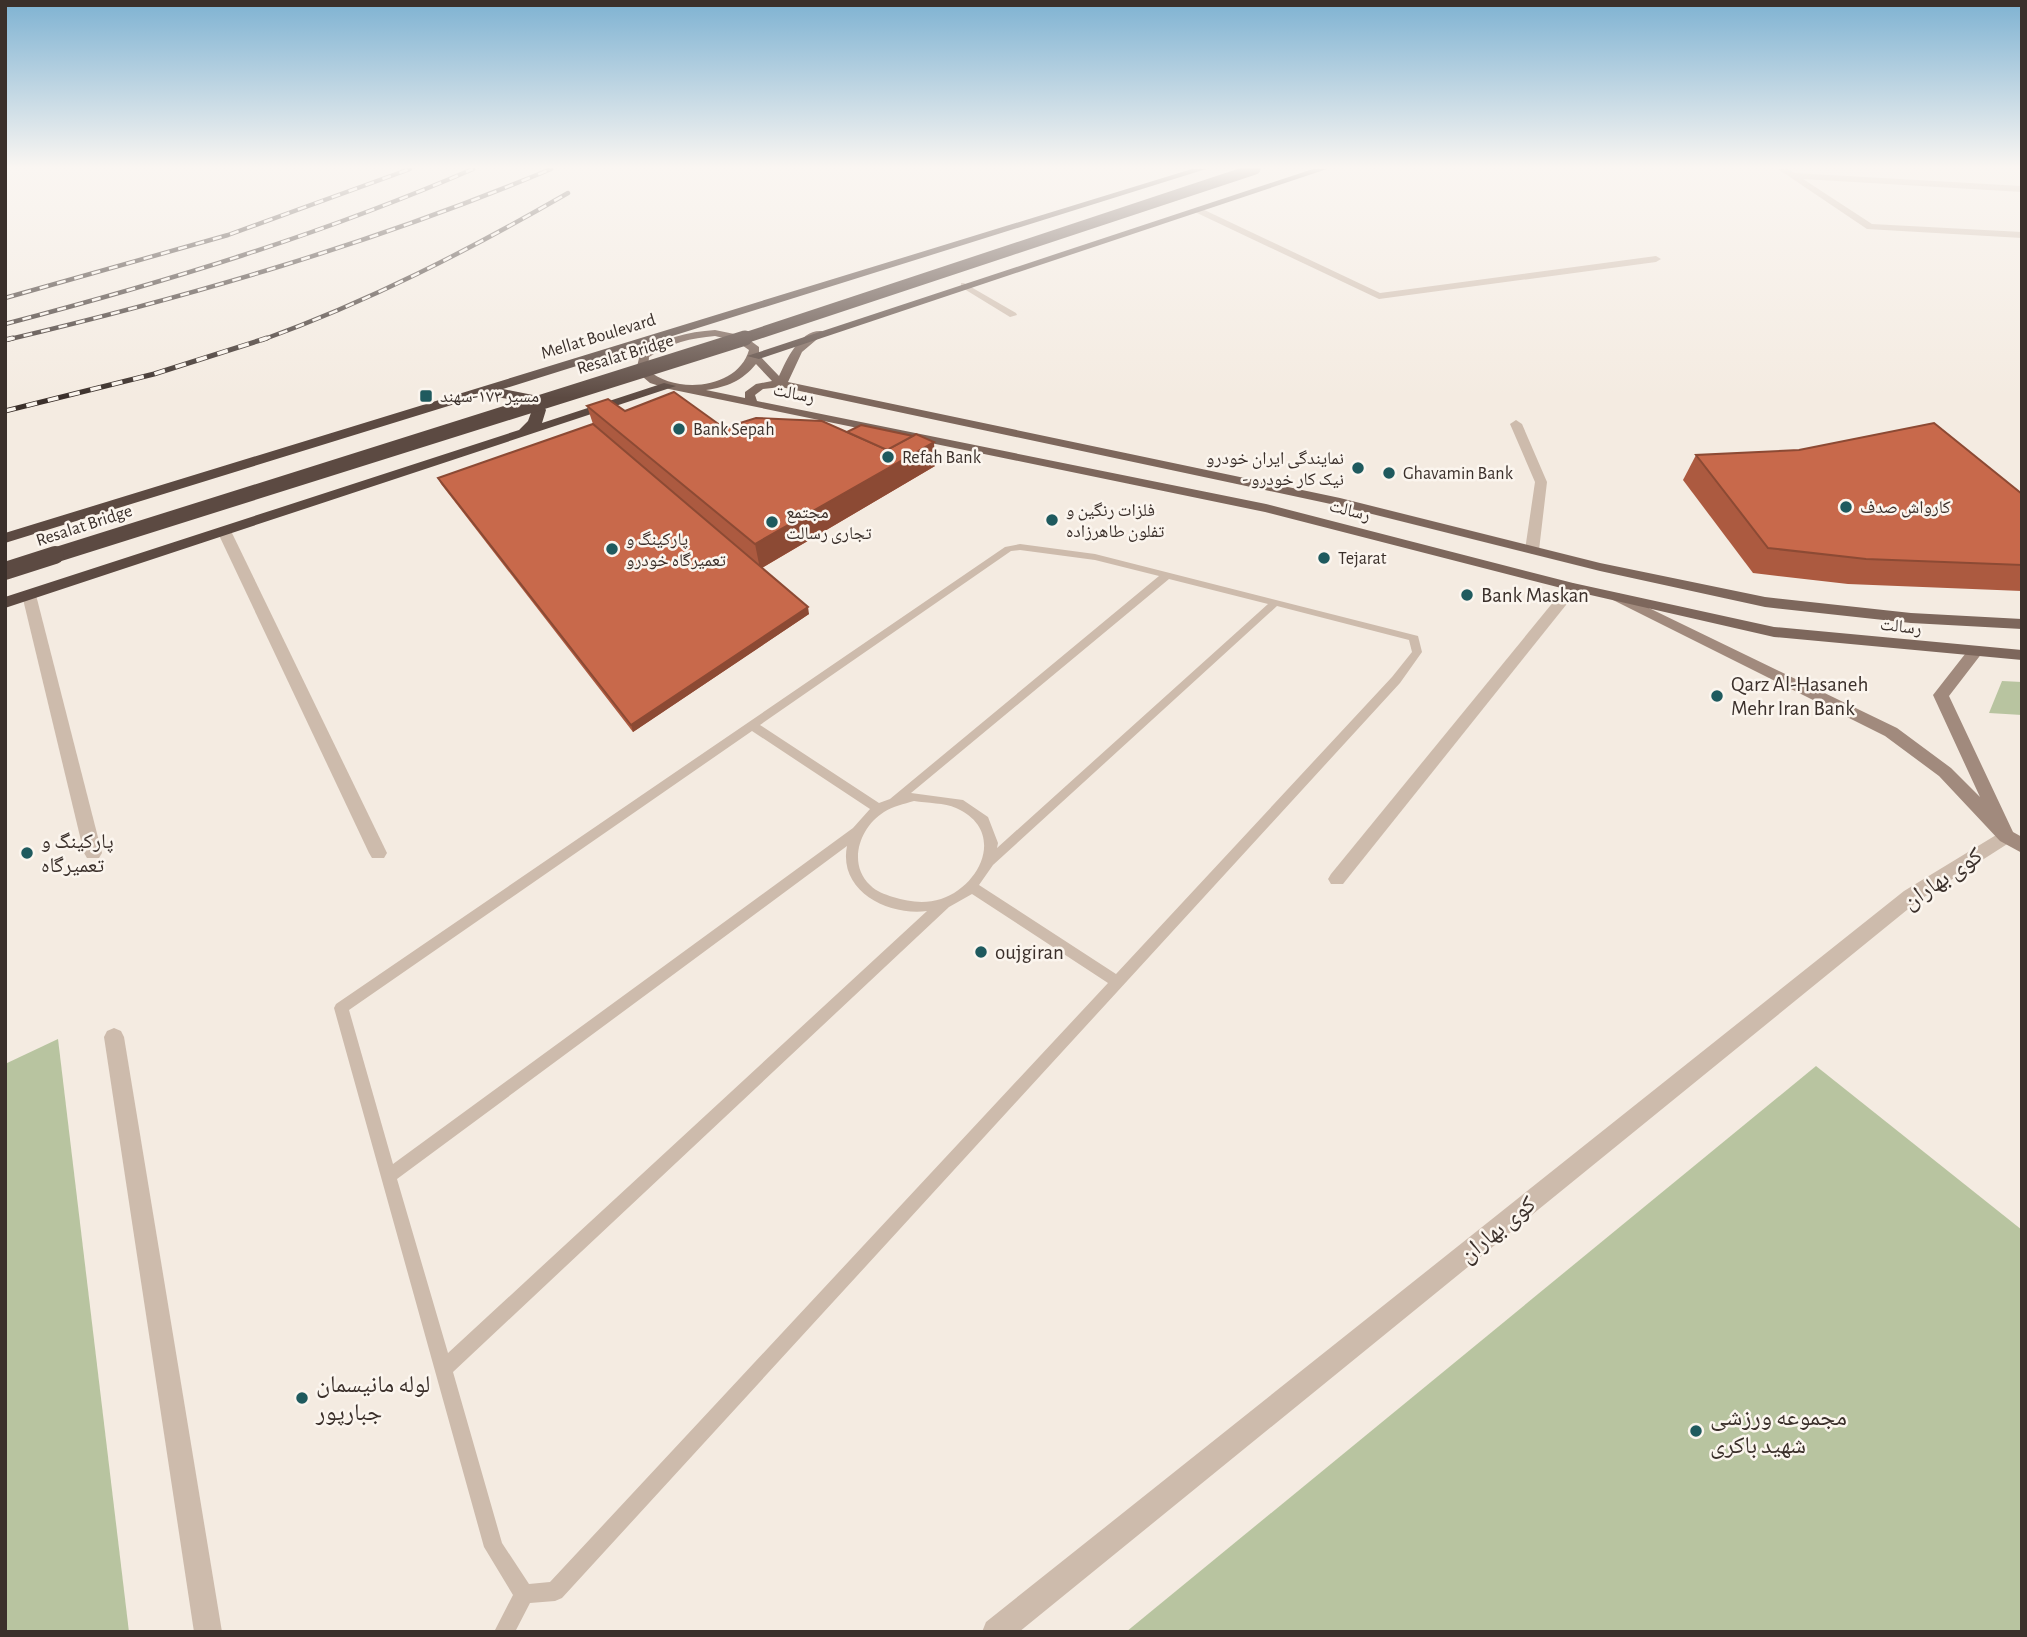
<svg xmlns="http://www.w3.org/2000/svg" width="2027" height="1637" font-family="'Alegreya Sans','Noto Naskh Arabic',sans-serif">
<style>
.green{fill:#b8c4a0}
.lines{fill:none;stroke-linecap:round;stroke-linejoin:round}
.lane{fill:#cdbbac;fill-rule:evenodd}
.street{fill:#cdbbac;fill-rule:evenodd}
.secondary{fill:#a18a7d;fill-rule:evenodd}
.primary{fill:#7d675c;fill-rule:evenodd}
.highway{fill:#5c4a42;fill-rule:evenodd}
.rail-far1-casing{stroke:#3b302b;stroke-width:4.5}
.rail-casing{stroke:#3b302b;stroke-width:5}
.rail-far1{stroke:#fbf5ee;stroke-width:2.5;stroke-dasharray:9;stroke-linecap:butt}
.rail{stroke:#fbf5ee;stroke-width:3.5;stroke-dasharray:11;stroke-linecap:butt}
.highway-bridge-far2{stroke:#5c4a42;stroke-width:11}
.highway-bridge-far1{stroke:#5c4a42;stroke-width:15}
.highway-bridge{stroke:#5c4a42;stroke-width:18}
.wall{fill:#ac5a40}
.shaded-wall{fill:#8c4a34}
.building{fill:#c8694b;stroke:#8c4a34;stroke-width:2}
.poi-dot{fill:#1f5a5e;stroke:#fbf5ee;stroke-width:2.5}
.labels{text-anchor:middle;stroke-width:5;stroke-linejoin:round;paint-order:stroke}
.far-street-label{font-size:18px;fill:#3b302b;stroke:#fbf5ee}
.far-poi-label{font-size:18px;fill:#3b302b;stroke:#fbf5ee;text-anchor:start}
.poi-label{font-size:21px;fill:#3b302b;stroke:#fbf5ee;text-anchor:start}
.near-street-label{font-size:24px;fill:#3b302b;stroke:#fbf5ee}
.near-poi-label{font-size:24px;fill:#3b302b;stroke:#fbf5ee;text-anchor:start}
</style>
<rect width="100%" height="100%" fill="#f4ebe1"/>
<!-- green -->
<g class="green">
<path d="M2002,681l20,1v33l-33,-2z"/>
<path d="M58,1039l71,593h-124v-568z"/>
<path d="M1816,1066l206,164v402h-896z"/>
</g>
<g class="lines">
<!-- lane -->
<g class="lane">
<path d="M964,283l52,30 1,2 -7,2 -49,-30v-4z"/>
<path d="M1020,544l75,10 323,82 4,16 -22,31 -838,915 -7,3 -25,2 -15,29h-21l19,-37 -29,-48 -150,-539 2,-4 669,-457zM1020,550l75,10 64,16 -269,223 -11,4 -119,-78 251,-174zM1169,579l99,25 -271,244 1,-5 -10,-26 -25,-17 -52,-7zM1277,606l132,34 3,12 -20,25 -276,297 -137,-89 14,-20zM752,731l118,78 -17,19 -460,336 -44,-154zM914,801c13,2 31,2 42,7 50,22 26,77 -15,91 -16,5 -32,3 -48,-2 -9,-3 -16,-5 -23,-12 -23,-22 -10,-58 14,-73 9,-6 20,-8 30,-11zM847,846c-9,45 41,70 80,65l-479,442 -51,-174zM972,894l136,89 -558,599 -21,2 -27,-41 -49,-171 496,-465z"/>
</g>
<!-- street -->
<g class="street">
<path d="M1778,169h9l8,4 227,13v6l-219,-13 69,45 150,8v6l-155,-9z"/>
<path d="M1198,207l182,86 276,-37 5,3 -5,3 -277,37 -184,-87 -2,-2z"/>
<path d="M1516,420l6,4 25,58 -8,68 -7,4 -7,-4 10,-68 -25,-58z"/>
<path d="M224,527l7,4 156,322 -3,5h-12l-3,-5 -152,-322z"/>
<path d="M1573,583l7,4 -2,3 -235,294h-12l-3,-5 3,-5 237,-290z"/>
<path d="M29,591l7,4 66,258 -3,5h-12l-3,-5 -62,-258z"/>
<path d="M2006,829l6,2 3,5 -3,5 -94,60 -899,731h-37l4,-10 918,-731z"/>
<path d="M114,1028l7,3 3,6 98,595h-28l-90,-595 3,-6z"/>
</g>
<!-- secondary -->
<path class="secondary" d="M1618,593l279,135 54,40 29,29 -47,-102 36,-46h10l3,4 -3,4 -30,39 64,136 9,5v16l-22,-12 -61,-65 -54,-40 -272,-136 -2,-3z"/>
<!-- primary -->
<path class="primary" d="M715,330l29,6 15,11v8l20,21c8,-17 21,-47 43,-45v4l-20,17 -14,30 552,116 260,65 165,34 146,16 111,6v10l-111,-6 -146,-16 -165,-36 -260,-65 -559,-119 -18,2 -8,6 2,6 509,103 307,79 201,44 248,23v10l-248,-23 -201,-46 -308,-79 -596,-123 -19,-6 -14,-12 4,-17c23,-16 47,-22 75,-24zM715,336l21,5 13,9c-11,39 -73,45 -101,20l1,-13c21,-14 42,-19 66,-21zM756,364l16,17 -16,3 -11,8v6l-39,-8c21,-3 36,-9 50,-26z"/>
<!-- highway -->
<g class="highway">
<path d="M1192,169h14l-703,220 35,7 8,14 -4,13 122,-40 12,3 -671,222v-11l514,-167 9,-9 4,-11 -4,-8 -44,-7 -479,148v-10z"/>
<path d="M1313,169h14l-568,190 -12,-3z"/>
</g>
<!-- rail-far1 casing -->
<g class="rail-far1-casing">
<g id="rail-far1">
<path d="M5,298l223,-63 182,-66"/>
<path d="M5,324c160,-42 316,-89 468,-155"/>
<path d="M6,340c186,-44 368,-97 545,-171"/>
<path d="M262,340c108,-39 207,-90 306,-147"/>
</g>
</g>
<!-- rail casing -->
<g class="rail-casing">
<g id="rail">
<path d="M5,340l8,-2"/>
<path d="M5,411l149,-37 113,-36"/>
</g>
</g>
<!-- rail-far1 -->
<use href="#rail-far1" class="rail-far1"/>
<!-- rail -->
<use href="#rail" class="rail"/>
<!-- highway-bridge-far2 -->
<path class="highway-bridge-far2" d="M739,340l516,-171"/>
<!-- highway-bridge-far1 -->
<path class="highway-bridge-far1" d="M49,557l696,-219"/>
<!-- highway-bridge -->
<path class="highway-bridge" d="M5,571l50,-16"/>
</g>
<!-- wall -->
<g class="wall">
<path d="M587,406l38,5 99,17 123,4 88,34 -173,102 47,46 -176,118 -192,-248 -3,-6 155,-54z"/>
<path d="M1696,455l326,39v97l-174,-7 -95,-11 -70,-93z"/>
</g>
<!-- shaded-wall -->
<g class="shaded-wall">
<path d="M934,442l1,24 -175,103 -5,-25z"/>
<path d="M808,607l1,7 -176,118 -2,-7z"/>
</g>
<!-- building -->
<g class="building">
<path d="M674,392l50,36 32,-10 66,3 65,29 29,-16 18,8 -179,102 -168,-138 21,-7 17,12z"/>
<path d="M1934,423l88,71v71l-156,-6 -98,-11 -72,-93 103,-5z"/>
<path d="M593,424l215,183 -177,118 -193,-247z"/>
<path d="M861,425l52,11 -26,14 -40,-18z"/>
</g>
<!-- sky -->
<linearGradient id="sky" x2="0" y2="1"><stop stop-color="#7eb2d2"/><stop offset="0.42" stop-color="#faf6f2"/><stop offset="1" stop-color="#faf6f2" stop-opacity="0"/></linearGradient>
<rect width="2027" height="398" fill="url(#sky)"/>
<!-- markers -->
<g class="poi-dot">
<rect x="419" y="389" width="14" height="14" rx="3.5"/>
<circle cx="679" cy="429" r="7"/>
<circle cx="888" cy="457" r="7"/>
<circle cx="1358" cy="468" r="7"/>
<circle cx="1389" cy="473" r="7"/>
<circle cx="1846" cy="507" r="7"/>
<circle cx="1052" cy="520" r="7"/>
<circle cx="772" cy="522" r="7"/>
<circle cx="612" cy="549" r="7"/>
<circle cx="1324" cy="558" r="7"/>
<circle cx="1467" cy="595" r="7"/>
<circle cx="1717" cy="696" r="7"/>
<circle cx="27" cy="853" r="7"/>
<circle cx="981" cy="952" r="7"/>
<circle cx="302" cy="1398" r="7"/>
<circle cx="1696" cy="1431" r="7"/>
</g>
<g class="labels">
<!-- far-street labels -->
<g class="far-street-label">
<text transform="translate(598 336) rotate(-17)" y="6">Mellat Boulevard</text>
<text transform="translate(625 354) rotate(-17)" y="6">Resalat Bridge</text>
<text transform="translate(794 393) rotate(11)" y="6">رسالت</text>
<text transform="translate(1350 510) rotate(14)" y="6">رسالت</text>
<text transform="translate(84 525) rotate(-18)" y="6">Resalat Bridge</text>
<text transform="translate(1901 626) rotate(6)" y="6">رسالت</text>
</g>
<!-- far-poi labels -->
<g class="far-poi-label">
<text x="440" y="402">مسیر ۱۷۳-سهند</text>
<text x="693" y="435">Bank Sepah</text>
<text x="902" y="463">Refah Bank</text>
<text x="1344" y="464" text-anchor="end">نمایندگی ایران خودرو<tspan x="1344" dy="21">- نیک کار خودرو</tspan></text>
<text x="1403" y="479">Ghavamin Bank</text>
<text x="1860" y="513">کارواش صدف</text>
<text x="1066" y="516">فلزات رنگین و<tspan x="1066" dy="21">تفلون طاهرزاده</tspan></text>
<text x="786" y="518">مجتمع<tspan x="786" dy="21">تجاری رسالت</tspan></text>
<text x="626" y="545">پارکینگ و<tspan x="626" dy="21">تعمیرگاه خودرو</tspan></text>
<text x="1338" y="564">Tejarat</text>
</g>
<!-- poi labels -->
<g class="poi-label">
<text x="1481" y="602">Bank Maskan</text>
<text x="1731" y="691">Qarz Al-Hasaneh<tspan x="1731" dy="24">Mehr Iran Bank</tspan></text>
<text x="41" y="848">پارکینگ و<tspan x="41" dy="24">تعمیرگاه</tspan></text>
<text x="995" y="959">oujgiran</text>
</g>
<!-- near-street labels -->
<g class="near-street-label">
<text transform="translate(1942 878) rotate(-34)" y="8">کوی بهاران</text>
<text transform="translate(1497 1229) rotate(-39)" y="8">کوی بهاران</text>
</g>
<!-- near-poi labels -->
<g class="near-poi-label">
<text x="316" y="1392">لوله مانیسمان<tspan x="316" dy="28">جبارپور</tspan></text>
<text x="1710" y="1425">مجموعه ورزشی<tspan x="1710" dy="28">شهید باکری</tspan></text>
</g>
</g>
<!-- border -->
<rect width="2027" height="1637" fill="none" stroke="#3b302b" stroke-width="14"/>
</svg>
